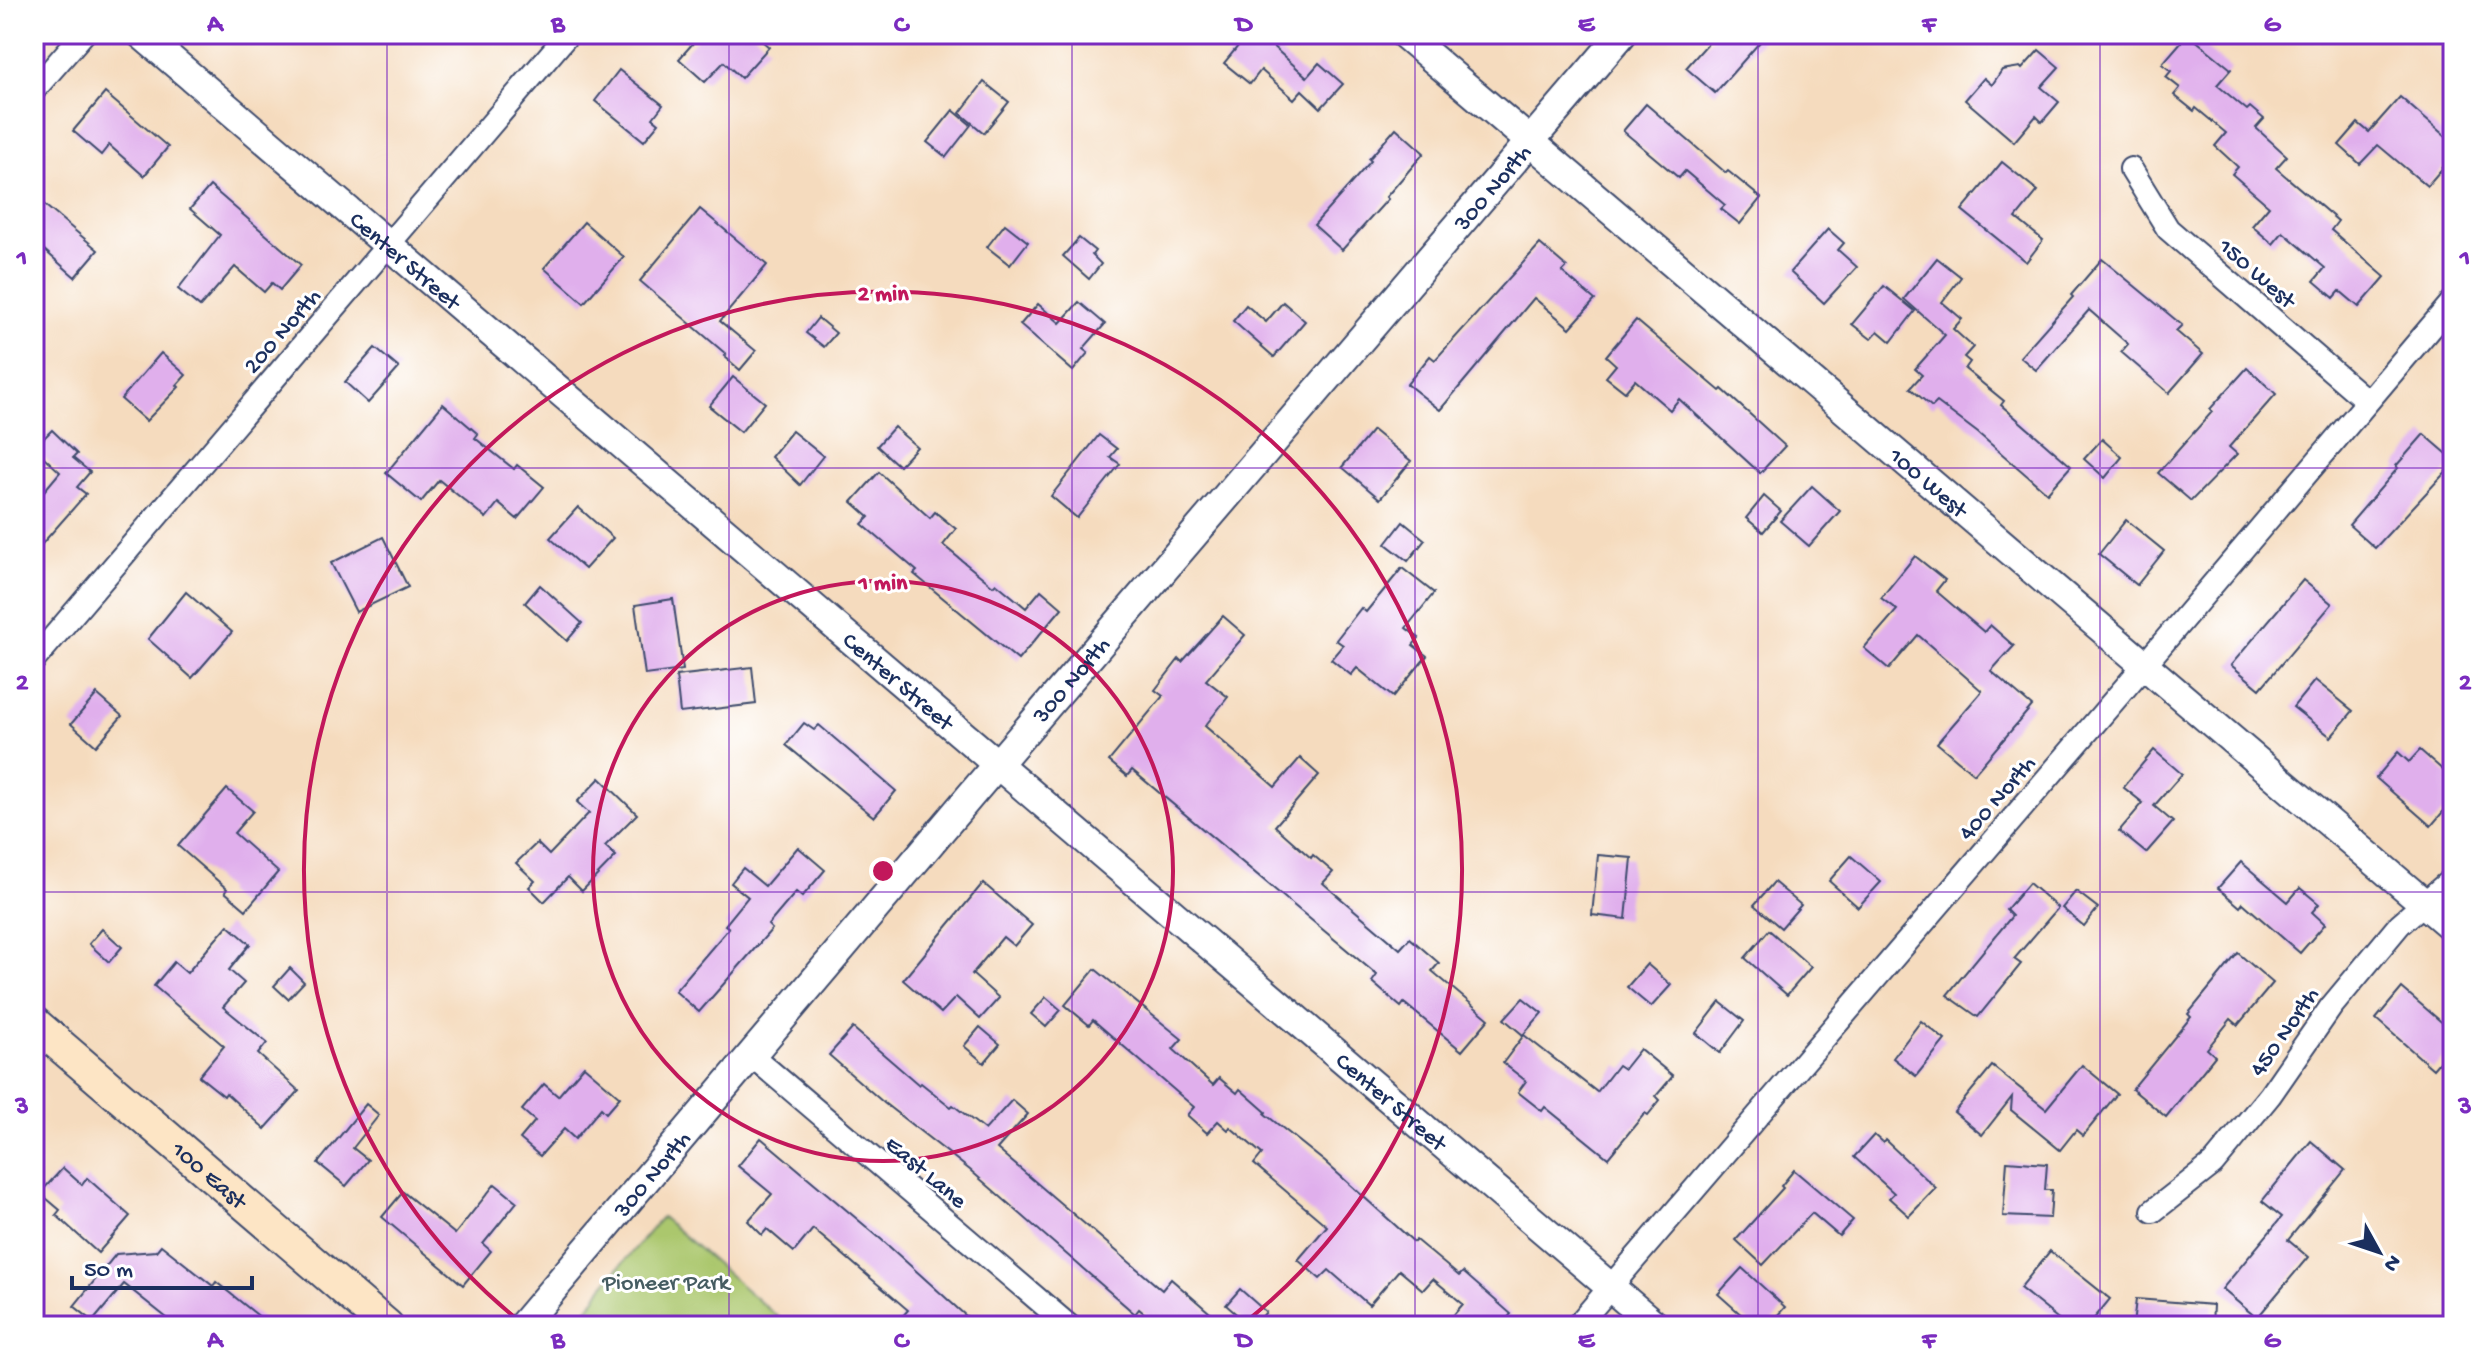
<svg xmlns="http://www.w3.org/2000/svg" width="2487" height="1360" font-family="'Gochi Hand',sans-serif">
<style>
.green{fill:#abc76d;stroke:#637b66;stroke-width:2}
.building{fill:#e0afec}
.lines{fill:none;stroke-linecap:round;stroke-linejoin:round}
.minor-casing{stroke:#3c496c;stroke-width:26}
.tertiary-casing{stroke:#3c496c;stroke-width:32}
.secondary-casing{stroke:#3c496c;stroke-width:36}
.minor{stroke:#fff;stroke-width:22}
.tertiary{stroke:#fff;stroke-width:28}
.secondary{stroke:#fde5c5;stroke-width:32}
.grid{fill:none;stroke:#7b2cbf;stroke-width:2;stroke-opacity:0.55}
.ring{fill:none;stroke:#c2185b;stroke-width:4}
.labels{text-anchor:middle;stroke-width:6;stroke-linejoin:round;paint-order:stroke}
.street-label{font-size:24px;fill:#1b2f5e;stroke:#fff}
.park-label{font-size:24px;fill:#465d62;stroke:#fff}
.centre{fill:#c2185b;stroke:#fff;stroke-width:4}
.ring-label{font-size:24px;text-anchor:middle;font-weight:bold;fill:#c2185b;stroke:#fff;stroke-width:6;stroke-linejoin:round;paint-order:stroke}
.neatline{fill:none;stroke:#7b2cbf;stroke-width:3}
.grid-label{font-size:26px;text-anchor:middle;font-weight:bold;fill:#7b2cbf}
</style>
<rect width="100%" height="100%" fill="#fff"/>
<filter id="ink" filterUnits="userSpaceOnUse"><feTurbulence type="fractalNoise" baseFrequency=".0125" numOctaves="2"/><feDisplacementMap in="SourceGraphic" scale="16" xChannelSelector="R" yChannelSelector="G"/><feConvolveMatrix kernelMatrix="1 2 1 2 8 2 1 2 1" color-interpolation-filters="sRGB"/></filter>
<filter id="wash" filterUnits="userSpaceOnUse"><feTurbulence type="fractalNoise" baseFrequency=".006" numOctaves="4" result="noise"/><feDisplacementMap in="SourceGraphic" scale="32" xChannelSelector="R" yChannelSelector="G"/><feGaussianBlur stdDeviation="1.8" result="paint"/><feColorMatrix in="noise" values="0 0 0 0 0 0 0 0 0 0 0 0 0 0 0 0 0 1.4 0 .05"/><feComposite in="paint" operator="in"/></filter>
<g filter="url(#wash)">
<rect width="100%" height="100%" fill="#f5dbbe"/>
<!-- green -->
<path class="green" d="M662,1217l126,109h-216l24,-28 6,-11z"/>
<g id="blocks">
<!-- building -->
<g class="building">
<path d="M701,34h53l15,13 -28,31 -17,-16 -19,20 -26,-23z"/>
<path d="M1248,34h11l48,43 12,-14 24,21 -22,24 -19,-18 -8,9 -33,-29 -11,14 -26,-21z"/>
<path d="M1716,34h51l-52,59 -29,-25z"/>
<path d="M2188,34l43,35 -14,16 30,25 3,-3 14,12 -8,9 31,28 -11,12 62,53 -7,9 54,47 -26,30 -19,-16 -6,7 -20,-17 11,-13 -42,-36 -10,12 -21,-18 17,-20 -37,-32 6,-7 -23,-21 11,-13 -30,-25 -2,3 -20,-16 6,-7 -14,-11 5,-6 -9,-7z"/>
<path d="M2039,50l20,17 -18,20 18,15 -17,20 -6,-6 -22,26 -49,-42 19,-22 8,7 10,-15 18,-3 2,2z"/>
<path d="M619,70l44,35 -10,13 6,5 -15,18 -49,-40z"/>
<path d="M984,82l25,20 -25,31 -24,-20z"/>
<path d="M105,93l63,54 -24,29 -35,-31 -8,10 -28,-24z"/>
<path d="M2400,97l53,46v13l-26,30 -49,-41 -18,19 -21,-19 19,-22 11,9z"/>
<path d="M1646,104l80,69 2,-2 33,27 -21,26 -19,-15 4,-4 -40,-34 -6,7 -56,-47z"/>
<path d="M953,110l18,15 -25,32 -19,-15z"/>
<path d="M1396,128l28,25 -38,44 2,2 -46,51 -28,-25 57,-64 -2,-2z"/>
<path d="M2002,162l36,29 -22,27 27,22 -17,22 -64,-52z"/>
<path d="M210,186l91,79 -21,25 -8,-7 -8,9 -29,-25 -35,40 -22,-18 42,-54 -30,-26z"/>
<path d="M34,196l64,54 -23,27 -41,-36z"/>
<path d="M700,209l67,56 -47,56 36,30 -16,19 -16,-14 2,-2 -86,-73z"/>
<path d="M584,222l40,35 -40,46 -40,-35z"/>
<path d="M1005,224l23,18 -18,23 -23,-18z"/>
<path d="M1828,229l16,14 -6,7 19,17 -33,36 -34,-31z"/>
<path d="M1079,238l16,13 -3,4 9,9 -12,15 -26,-23z"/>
<path d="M1540,244l27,23 -5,5 33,28 -25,28 -36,-30 -94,112 -33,-26 23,-28 5,4z"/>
<path d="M1937,258l24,19 -19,25 20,17 -9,10 20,18 -9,10 6,5 -5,7 39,32 -3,4 70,61 -24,27 -69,-60 -41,-31 -5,5 -22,-19 12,-13 -7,-6 30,-34 -41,-36z"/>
<path d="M2102,259l80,66 -6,6 27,23 -34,39 -48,-41 7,-8 -39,-34 -53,60 -16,-13 53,-60 -2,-2z"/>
<path d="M1884,286l31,25 -24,31 -13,-11 -7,8 -19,-15z"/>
<path d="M1079,302l26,22 -22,25 5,4 -15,18 -53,-46 18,-21 22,19z"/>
<path d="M1283,302l22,19 -31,36 -41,-36 13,-16 20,17z"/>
<path d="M818,318l18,15 -12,14 -18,-14z"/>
<path d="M1636,320l84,71 2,-2 63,57 -25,27 -81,-74 -9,11 -35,-30 -10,12 -19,-15 10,-12 -10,-9z"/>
<path d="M375,348l24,20 -31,35 -23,-21z"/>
<path d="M161,353l25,22 -9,10 2,2 -33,34 -25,-22z"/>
<path d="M2247,368l29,26 -47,53 8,7 -46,47 -33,-28 54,-61 -2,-3z"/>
<path d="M733,377l32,26 -24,29 -32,-26z"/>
<path d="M443,404l35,30 -3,4 39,31 3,-4 27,22 -27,32 -19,-16 -12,15 -47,-38 -18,22 -35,-29z"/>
<path d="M894,427l23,20 -18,19 -22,-20z"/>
<path d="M52,430l25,24 -4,4 17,14 -13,15 9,7 -52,59v-50l26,-31 -26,-24z"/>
<path d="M1373,430l38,31 -31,38 -38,-32z"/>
<path d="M792,431l31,25 -23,29 -29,-28z"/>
<path d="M2424,434l29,25v5l-78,84 -26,-23 49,-57 -2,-2z"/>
<path d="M1099,435l18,14 -7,8 10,7 -43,54 -26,-22z"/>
<path d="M2102,439l20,18 -17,21 -21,-19z"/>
<path d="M879,472l51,46 5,-6 21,17 -13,16 50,41 3,-3 30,25 15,-18 21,18 -44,52 -104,-86 3,-3 -55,-47 7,-7 -17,-15z"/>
<path d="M1812,486l28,25 -31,35 -29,-25z"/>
<path d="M1764,496l17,15 -18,21 -17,-14z"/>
<path d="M578,507l35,31 -28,31 -35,-31z"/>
<path d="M2126,520l38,31 -27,34 -38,-31z"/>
<path d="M1403,522l22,18 -17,21 -22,-17z"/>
<path d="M383,537l25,50 -52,25 -25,-49z"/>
<path d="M1915,556l30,24 -9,11 48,41 6,-7 24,21 -23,25 41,35 -58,68 -37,-31 45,-52 -64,-56 -29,34 -25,-21 33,-38 -16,-12z"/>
<path d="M1402,568l32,25 -28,35 13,10 -6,7 14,11 -34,41 -36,-29 -6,7 -20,-16 12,-14 -7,-5 25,-32 5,4z"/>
<path d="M2303,580l29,24 -72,85 -29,-24z"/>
<path d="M540,585l42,38 -15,18 -42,-38z"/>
<path d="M186,592l46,40 -40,46 -44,-39z"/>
<path d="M673,599l10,71 -38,5 -10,-70z"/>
<path d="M1223,616l22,19 -39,45 22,17 -23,29 70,61 25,-29 19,17 -44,51 36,32 2,-3 20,17 -10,11 9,8 68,58 10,-11 29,25 -7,8 57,48 -27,32 -58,-48 -3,4 -29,-25 5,-7 -245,-205 -5,6 -18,-15 54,-65 -8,-6 24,-31 3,3z"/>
<path d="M752,667l4,37 -76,9 -4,-37z"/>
<path d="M2315,680l38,31 -22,26 -38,-30z"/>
<path d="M97,694l25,22 -26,30 -25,-22z"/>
<path d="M804,723l10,7 5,-5 77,66 -22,26 -88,-72z"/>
<path d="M2154,750l28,24 -28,32 19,16 -27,31 -27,-22 24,-28 -20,-16z"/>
<path d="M2420,750l33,29v21l-22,26 -55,-48 22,-26 11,10z"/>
<path d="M600,778l37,36 -32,32 11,10 -34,35 -14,-14 -24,25 -15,-15 6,-6 -19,-18 21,-20 12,12 40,-42 -12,-11z"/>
<path d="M227,789l26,22 -19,22 44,39 -32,38 -21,-18 2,-3 -49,-43z"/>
<path d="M798,847l27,23 -23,27 -6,-5 -28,33 4,4 -73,83 -24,-21 54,-63 -4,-3 23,-28 -17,-14 12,-15 22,18z"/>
<path d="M1598,855l34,3 -6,61 -34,-4z"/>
<path d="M1851,856l30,26 -23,25 -29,-26z"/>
<path d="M2241,862l47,40 12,-14 19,16 -7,8 13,12 -25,29 -57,-50 -3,4 -22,-19z"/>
<path d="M1774,882l27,23 -20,23 -27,-23z"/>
<path d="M983,883l49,42 -18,21 -11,-9 -31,37 27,24 -19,21 -24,-22 -15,16 -38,-33z"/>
<path d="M2029,883l29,25 -44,51 7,5 -43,53 -31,-22 65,-79 -6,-6z"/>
<path d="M2076,891l22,17 -14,18 -22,-18z"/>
<path d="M228,925l22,19 -21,26 15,13 -21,24 44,36 -9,11 41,37 -34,38 -39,-36 -2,3 -25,-20 25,-30 -70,-60 20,-24 13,11z"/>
<path d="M102,929l20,18 -13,15 -20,-18z"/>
<path d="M1769,930l42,37 -24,28 -42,-37z"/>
<path d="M2238,953l35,30 -35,42 -7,-6 -24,30 8,7 -49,61 -34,-28 59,-72 -3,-3z"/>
<path d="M1647,964l24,21 -20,22 -24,-20z"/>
<path d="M290,968l14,14 -16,17 -14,-13z"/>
<path d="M1095,969l87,70 -9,10 40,36 6,-7 18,15 3,-4 26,23 -1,2 60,48 89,80 2,-2 43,36 4,-4 48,42 -10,12h-57l19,-22 -30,-25 -10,11 -24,-20 -30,35 -40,-35 -9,9 -22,-19 29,-34 -73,-62 8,-10 -32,-27 -2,3 -10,-9 -11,12 -20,-18 7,-8 -101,-87 -4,5 -24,-20z"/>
<path d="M2402,988l51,44v14l-20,23 -57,-50z"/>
<path d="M1046,997l15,13 -15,17 -15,-13z"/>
<path d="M1523,998l19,15 -19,22 -19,-16z"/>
<path d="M1720,1002l24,19 -24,32 -24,-20z"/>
<path d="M1921,1021l24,19 -29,36 -23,-18z"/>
<path d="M980,1027l20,17 -16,19 -20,-17z"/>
<path d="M853,1028l66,57 2,-2 30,24 2,-2 32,25 27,-30 16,14 -31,35 165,141 9,-11 54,47h-66l-20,-17 -4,5 -165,-144 -86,-67 -55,-48z"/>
<path d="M1524,1035l73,57 21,-27 6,4 16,-20 33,27 -17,20 4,4 -12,15 -3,-2 -37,45 -63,-51 -3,4 -24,-19 8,-11 -23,-18z"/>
<path d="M2082,1065l35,29 -34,42 -7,-6 -16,20 -49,-40 1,-13 -30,38 -28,-23 38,-46 54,43z"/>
<path d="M584,1066l36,31 -14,16 -5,-5 -26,31 -11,-10 -24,27 -20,-17 15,-18 -13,-11 22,-26 14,12z"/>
<path d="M366,1104l13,11 -26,33 15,12 -22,26 -28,-23z"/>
<path d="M1874,1135l9,8 2,-3 51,48 -27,28 -20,-18 5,-5 -40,-36z"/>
<path d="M761,1138l121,102 95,86h-83l14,-16 -95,-81 -19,23 -27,-23 -5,6 -14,-14 24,-27 -34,-28z"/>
<path d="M2311,1141l34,29 -57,70 20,17 -51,61 -35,-29 60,-72 -20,-16z"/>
<path d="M2007,1161l40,3 -2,26h7l-2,28 -47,-2z"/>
<path d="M63,1168l19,17 5,-7 43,38 -32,37 -42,-38 4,-5 -20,-17z"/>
<path d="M1794,1170l59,50 -14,16 -27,-23 -49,52 -27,-25 47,-52 -2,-2z"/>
<path d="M495,1184l22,18 -34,42 8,7 -28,34 -81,-68 21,-25 52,42z"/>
<path d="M161,1245l52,41 3,-4 55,44h-94l-53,-42 -31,37 -19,-15 42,-52 40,-3z"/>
<path d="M2050,1251l60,48 -22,27h-21l-47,-38z"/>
<path d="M1742,1268l43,39 -17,19h-14l-36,-32z"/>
<path d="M1240,1289l26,23 -12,14h-4l-24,-21z"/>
<path d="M2136,1299l77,6 -1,21h-79z"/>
</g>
</g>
</g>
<g filter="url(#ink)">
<use href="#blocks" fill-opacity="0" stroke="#3c496c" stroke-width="2"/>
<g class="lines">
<!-- minor casing -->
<g class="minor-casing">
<g id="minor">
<path d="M34,90l49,-56"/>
<path d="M2131,169l37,60 199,172"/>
<path d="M34,660l534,-626"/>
<path d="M751,1055l318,271"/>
<path d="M2153,1211l60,-47 57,-69 61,-88 69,-83 53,-46"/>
<path d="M1577,1326l547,-637 329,-388"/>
</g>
</g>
<!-- tertiary casing -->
<g class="tertiary-casing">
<g id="tertiary">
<path id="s1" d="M141,34l1515,1292"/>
<path id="s2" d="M1404,34l1049,894"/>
<path id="s3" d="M522,1326l449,-531 651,-761"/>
</g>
</g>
<!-- secondary casing -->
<g class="secondary-casing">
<g id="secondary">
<path id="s4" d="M34,1023l353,303"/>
</g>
</g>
<!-- minor -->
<use href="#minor" class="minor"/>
<!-- tertiary -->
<use href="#tertiary" class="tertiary"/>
<!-- secondary -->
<use href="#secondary" class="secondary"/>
</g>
</g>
<!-- grid -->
<path class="grid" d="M387,34v1292M729,34v1292M1072,34v1292M1415,34v1292M1758,34v1292M2100,34v1292M34,468h2419M34,892h2419"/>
<!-- distance rings -->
<g class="ring">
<circle cx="883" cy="871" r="290"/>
<path d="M523 1324A579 579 0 1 1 1243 1324"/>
</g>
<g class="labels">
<!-- street labels -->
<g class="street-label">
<text dy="8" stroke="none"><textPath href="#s3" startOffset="1496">300 North</textPath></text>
<text dy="8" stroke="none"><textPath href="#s1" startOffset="348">Center Street</textPath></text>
<text transform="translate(2258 272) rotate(41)" y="8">150 West</text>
<text transform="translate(281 330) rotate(-49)" y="8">200 North</text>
<text dy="8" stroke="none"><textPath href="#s2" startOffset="690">100 West</textPath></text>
<text dy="8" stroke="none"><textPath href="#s3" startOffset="848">300 North</textPath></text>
<text dy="8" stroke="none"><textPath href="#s1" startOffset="996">Center Street</textPath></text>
<text transform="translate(1996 797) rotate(-49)" y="8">400 North</text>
<text transform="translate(2283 1031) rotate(-55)" y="8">450 North</text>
<text dy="8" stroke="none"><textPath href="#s1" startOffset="1644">Center Street</textPath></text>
<text transform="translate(927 1171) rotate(40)" y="8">East Lane</text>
<text dy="8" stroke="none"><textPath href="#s3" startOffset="200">300 North</textPath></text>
<text dy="8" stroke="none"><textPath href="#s4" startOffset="232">100 East</textPath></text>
</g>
<!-- park labels -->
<g class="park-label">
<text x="666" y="1289">Pioneer Park</text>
</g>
</g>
<circle cx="883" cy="871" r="12" class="centre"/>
<g class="ring-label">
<text x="883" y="300">2 min</text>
<text x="883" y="589">1 min</text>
</g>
<!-- margin -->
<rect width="2487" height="1360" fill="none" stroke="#fff" stroke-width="88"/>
<!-- north arrow -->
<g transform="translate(2379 1252) rotate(130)" stroke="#ffffff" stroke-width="6" paint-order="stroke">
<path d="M0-6L14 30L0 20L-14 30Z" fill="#1b2f5e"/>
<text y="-12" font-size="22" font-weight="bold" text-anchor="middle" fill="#1b2f5e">N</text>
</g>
<!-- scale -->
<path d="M72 1276v12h180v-12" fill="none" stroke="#1b2f5e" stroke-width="4"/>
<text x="84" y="1276" font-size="24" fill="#1b2f5e" stroke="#ffffff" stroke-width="6" paint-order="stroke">50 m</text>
<rect x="44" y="44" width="2399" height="1272" class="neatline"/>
<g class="grid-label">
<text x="215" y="31">A</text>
<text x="558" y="31">B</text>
<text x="901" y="31">C</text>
<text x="1244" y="31">D</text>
<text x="1586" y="31">E</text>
<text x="1929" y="31">F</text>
<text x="2272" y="31">G</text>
<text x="22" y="265">1</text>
<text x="2465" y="265">1</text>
<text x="22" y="689">2</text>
<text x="2465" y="689">2</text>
<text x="22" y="1113">3</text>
<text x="2465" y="1113">3</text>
<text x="215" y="1347">A</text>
<text x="558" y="1347">B</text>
<text x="901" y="1347">C</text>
<text x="1244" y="1347">D</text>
<text x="1586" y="1347">E</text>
<text x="1929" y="1347">F</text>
<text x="2272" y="1347">G</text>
</g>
</svg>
